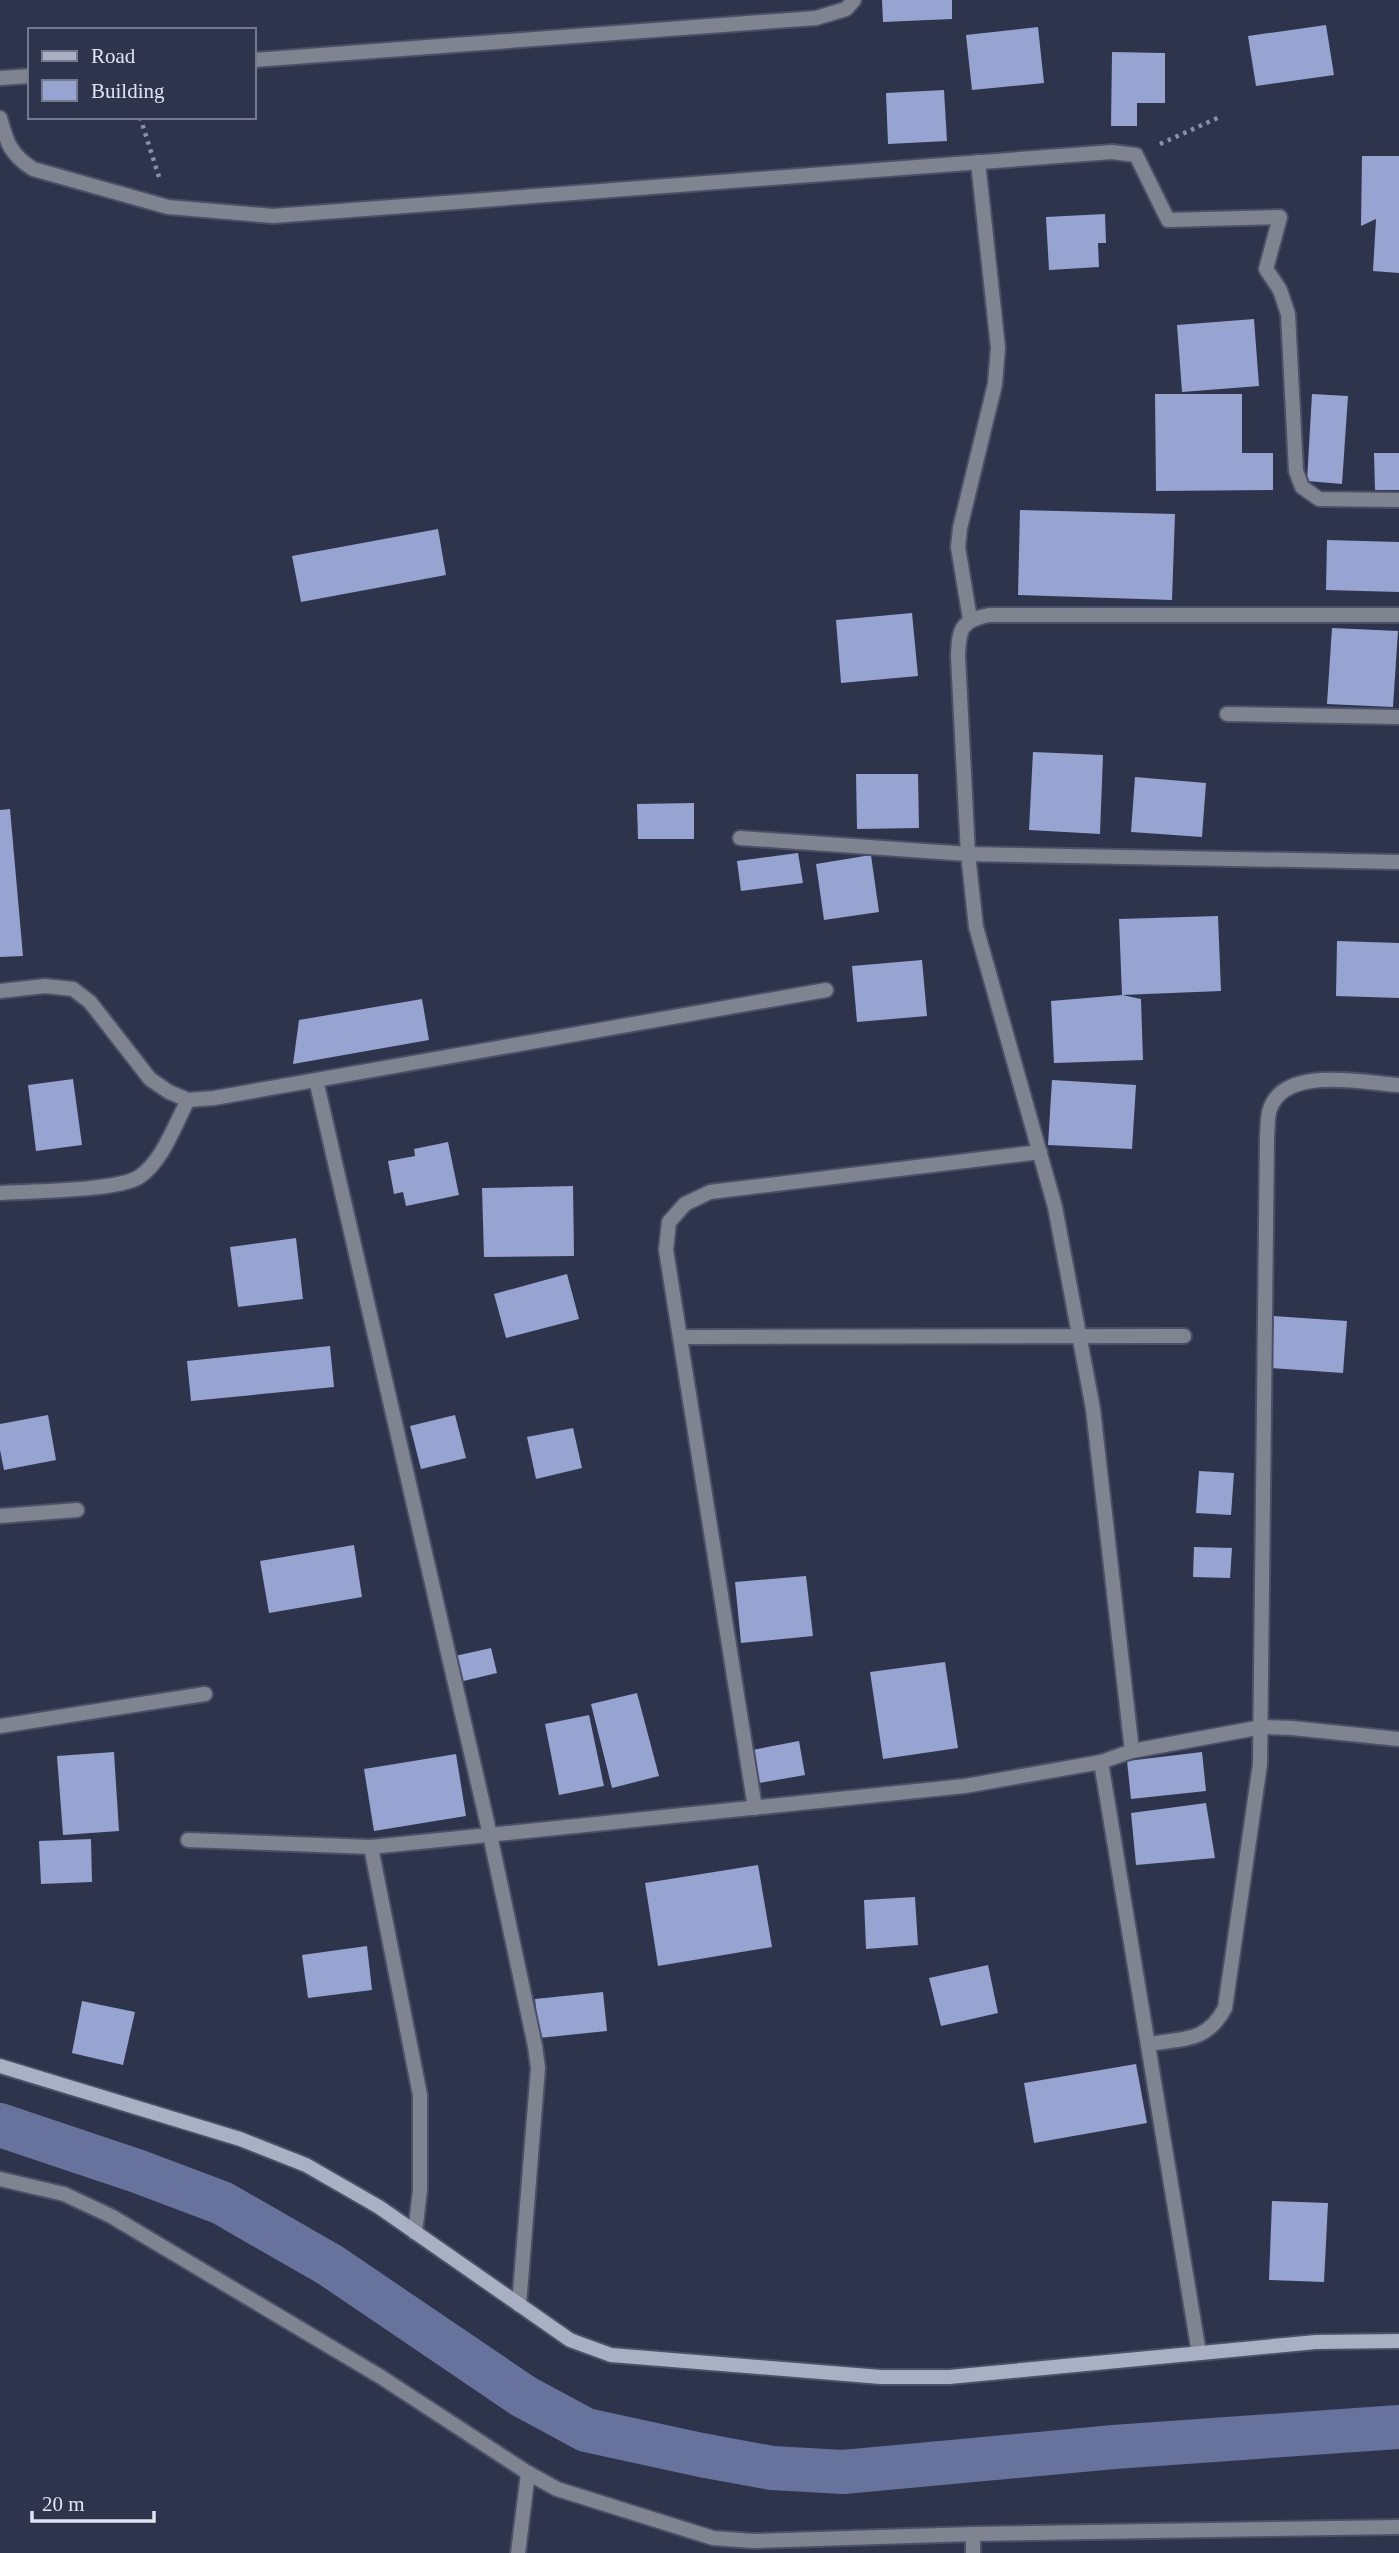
<svg xmlns="http://www.w3.org/2000/svg" width="1399" height="2553" font-family="Georgia,serif">
<style>
.lines{fill:none;stroke-linecap:round;stroke-linejoin:round}
.canal{stroke:#67729d;stroke-width:44}
.building{fill:#97a3d1}
.minor-casing{stroke:#4a5067;stroke-width:18}
.secondary-casing{stroke:#4a5067;stroke-width:18}
.path{stroke:#8b90a4;stroke-width:4.5;stroke-dasharray:3.5 5;stroke-linecap:butt}
.minor{stroke:#808490;stroke-width:14}
.secondary{stroke:#aab0c4;stroke-width:14}
</style>
<rect width="100%" height="100%" fill="#2e344c"/>
<g class="lines">
<!-- canal -->
<path class="canal" d="M0,2125l137,46 85,32 108,62 193,131 63,34 115,25 71,13 71,4 271,-25 285,-20"/>
</g>
<!-- building -->
<g class="building">
<path d="M882,0h70v19l-69,3z"/>
<path d="M1326,25l8,50 -78,11 -8,-50z"/>
<path d="M1038,27l6,56 -72,7 -6,-55z"/>
<path d="M1112,52l53,1v50h-28v23h-26z"/>
<path d="M944,90l3,51 -59,3 -2,-51z"/>
<path d="M1362,156h37v117l-26,-2 3,-52 -15,7z"/>
<path d="M1105,214l1,29h-8l1,24 -50,3 -3,-53z"/>
<path d="M1254,319l5,67 -77,6 -5,-67z"/>
<path d="M1155,394h87v59h31v37l-117,1z"/>
<path d="M1312,394l36,2 -6,88 -35,-3z"/>
<path d="M1374,453h25v37h-24z"/>
<path d="M1020,510l155,4 -3,86 -154,-5z"/>
<path d="M438,529l8,46 -145,27 -9,-46z"/>
<path d="M1327,540l72,2v50l-73,-2z"/>
<path d="M912,613l6,63 -77,7 -5,-63z"/>
<path d="M1332,628l66,3 -5,76 -66,-3z"/>
<path d="M1033,752l70,3 -3,79 -71,-4z"/>
<path d="M856,774h62l1,54 -62,1z"/>
<path d="M1135,777l71,6 -4,54 -71,-5z"/>
<path d="M694,803v36h-56l-1,-35z"/>
<path d="M10,809l13,147 -23,1v-147z"/>
<path d="M798,853l5,30 -62,8 -4,-30z"/>
<path d="M871,855l8,57 -55,8 -8,-56z"/>
<path d="M1218,916l3,75 -99,4 19,4 2,61 -89,3 -3,-62 71,-6 -3,-76z"/>
<path d="M1337,941l62,2v55l-63,-2z"/>
<path d="M922,960l5,56 -70,6 -5,-56z"/>
<path d="M422,999l7,41 -136,24 6,-44z"/>
<path d="M73,1079l9,66 -46,6 -8,-66z"/>
<path d="M1052,1080l84,5 -4,64 -84,-4z"/>
<path d="M448,1142l11,53 -53,11 -3,-14 -9,2 -6,-33 27,-5 -1,-7z"/>
<path d="M573,1186l1,70 -90,1 -2,-69z"/>
<path d="M296,1238l7,61 -65,8 -8,-60z"/>
<path d="M567,1274l12,45 -73,19 -12,-44z"/>
<path d="M1273,1316l74,5 -4,52 -74,-5z"/>
<path d="M330,1346l4,41 -143,14 -4,-40z"/>
<path d="M48,1415l8,45 -52,10 -4,-20v-26z"/>
<path d="M455,1415l11,43 -45,11 -11,-43z"/>
<path d="M573,1428l9,40 -46,11 -9,-42z"/>
<path d="M1199,1471l35,2 -3,42 -35,-2z"/>
<path d="M354,1545l8,52 -93,16 -9,-52z"/>
<path d="M1194,1547l38,1 -2,30 -37,-1z"/>
<path d="M806,1576l7,60 -72,7 -6,-61z"/>
<path d="M491,1648l6,25 -46,11 -5,-26z"/>
<path d="M945,1662l13,86 -75,11 -13,-87z"/>
<path d="M637,1693l22,83 -47,12 -21,-84z"/>
<path d="M589,1715l15,71 -45,9 -14,-71z"/>
<path d="M799,1741l6,34 -51,9 -7,-33z"/>
<path d="M114,1752l5,79 -56,4 -6,-79z"/>
<path d="M1202,1752l4,39 -75,8 -4,-38z"/>
<path d="M456,1754l10,62 -92,15 -10,-62z"/>
<path d="M1206,1803l9,55 -79,7 -5,-52z"/>
<path d="M91,1839l1,43 -51,2 -2,-43z"/>
<path d="M758,1865l14,82 -114,19 -13,-83z"/>
<path d="M915,1897l3,48 -52,4 -2,-49z"/>
<path d="M367,1946l5,44 -64,8 -6,-43z"/>
<path d="M988,1965l10,48 -57,13 -12,-48z"/>
<path d="M603,1992l4,39 -68,7 -4,-39z"/>
<path d="M82,2001l53,11 -12,53 -51,-12z"/>
<path d="M1136,2064l11,59 -113,20 -10,-60z"/>
<path d="M1272,2201l56,2 -4,79 -55,-2z"/>
</g>
<g class="lines">
<!-- minor casing -->
<g class="minor-casing">
<g id="minor">
<path d="M254,60l562,-42 30,-9 8,-9"/>
<path d="M0,78l30,-2"/>
<path d="M0,118c7,25 10,36 33,51l135,38 105,9 839,-64 24,3 32,65 112,-3 -14,52 14,21 8,24 8,157 6,16 17,12 80,1"/>
<path d="M970,619l-12,-72 2,-19 35,-144 3,-36 -20,-186"/>
<path d="M1227,714l172,3"/>
<path d="M740,838l228,16 431,8"/>
<path d="M0,991l45,-5 28,3 17,13 60,77 19,13 19,8 26,-2 612,-108"/>
<path d="M316,1080l174,755 45,211 3,22 -19,237"/>
<path d="M0,1193c31,-2 117,-2 139,-16 24,-16 36,-53 49,-77"/>
<path d="M680,1337l504,-1"/>
<path d="M0,1516l77,-6"/>
<path d="M0,1726l205,-32"/>
<path d="M1132,1751l-39,-342 -38,-202 -79,-280 -8,-73 -10,-198c1,-28 3,-35 31,-41h410"/>
<path d="M1101,1762l98,591"/>
<path d="M755,1808l-89,-558 3,-28 16,-18 25,-12 330,-40"/>
<path d="M188,1840l183,7 594,-61 136,-24 31,-11 130,-24 30,1 107,11"/>
<path d="M371,1847l49,248v95l-5,43"/>
<path d="M1148,2044c36,-6 58,-1 77,-36l35,-244 7,-628c1,-8 0,-20 3,-27 15,-44 93,-26 129,-24"/>
<path d="M0,2179l64,15 47,22 270,161 147,96 29,16 156,49 40,3 220,-7 426,-7"/>
<path d="M973,2534v19"/>
<path d="M518,2553l10,-80"/>
</g>
</g>
<!-- secondary casing -->
<g class="secondary-casing">
<path id="secondary" d="M0,2066l240,73 66,26 73,42 191,133 41,15 270,22h68l367,-35 83,-1"/>
</g>
<!-- path -->
<g class="path">
<path d="M140,117l19,60"/>
<path d="M1160,144l62,-28"/>
</g>
<!-- minor -->
<use href="#minor" class="minor"/>
<!-- secondary -->
<use href="#secondary" class="secondary"/>
</g>
<!-- legend -->
<rect x="28" y="28" width="228" height="91" fill="#2e344c" stroke="#757a8f" stroke-width="2"/>
<rect x="42" y="51" width="35" height="10" fill="#aab0c4" stroke="#757a8f" stroke-width="2"/>
<text x="91" y="63" font-size="21" fill="#e0e4f4">Road</text>
<rect x="42" y="80" width="35" height="21" fill="#97a3d1" stroke="#757a8f" stroke-width="2"/>
<text x="91" y="98" font-size="21" fill="#e0e4f4">Building</text>
<!-- scale -->
<path d="M32 2511v10h122v-10" fill="none" stroke="#e0e4f4" stroke-width="3.5"/>
<text x="42" y="2511" font-size="21" fill="#e0e4f4" stroke="#2e344c" stroke-width="5" paint-order="stroke">20 m</text>
</svg>
